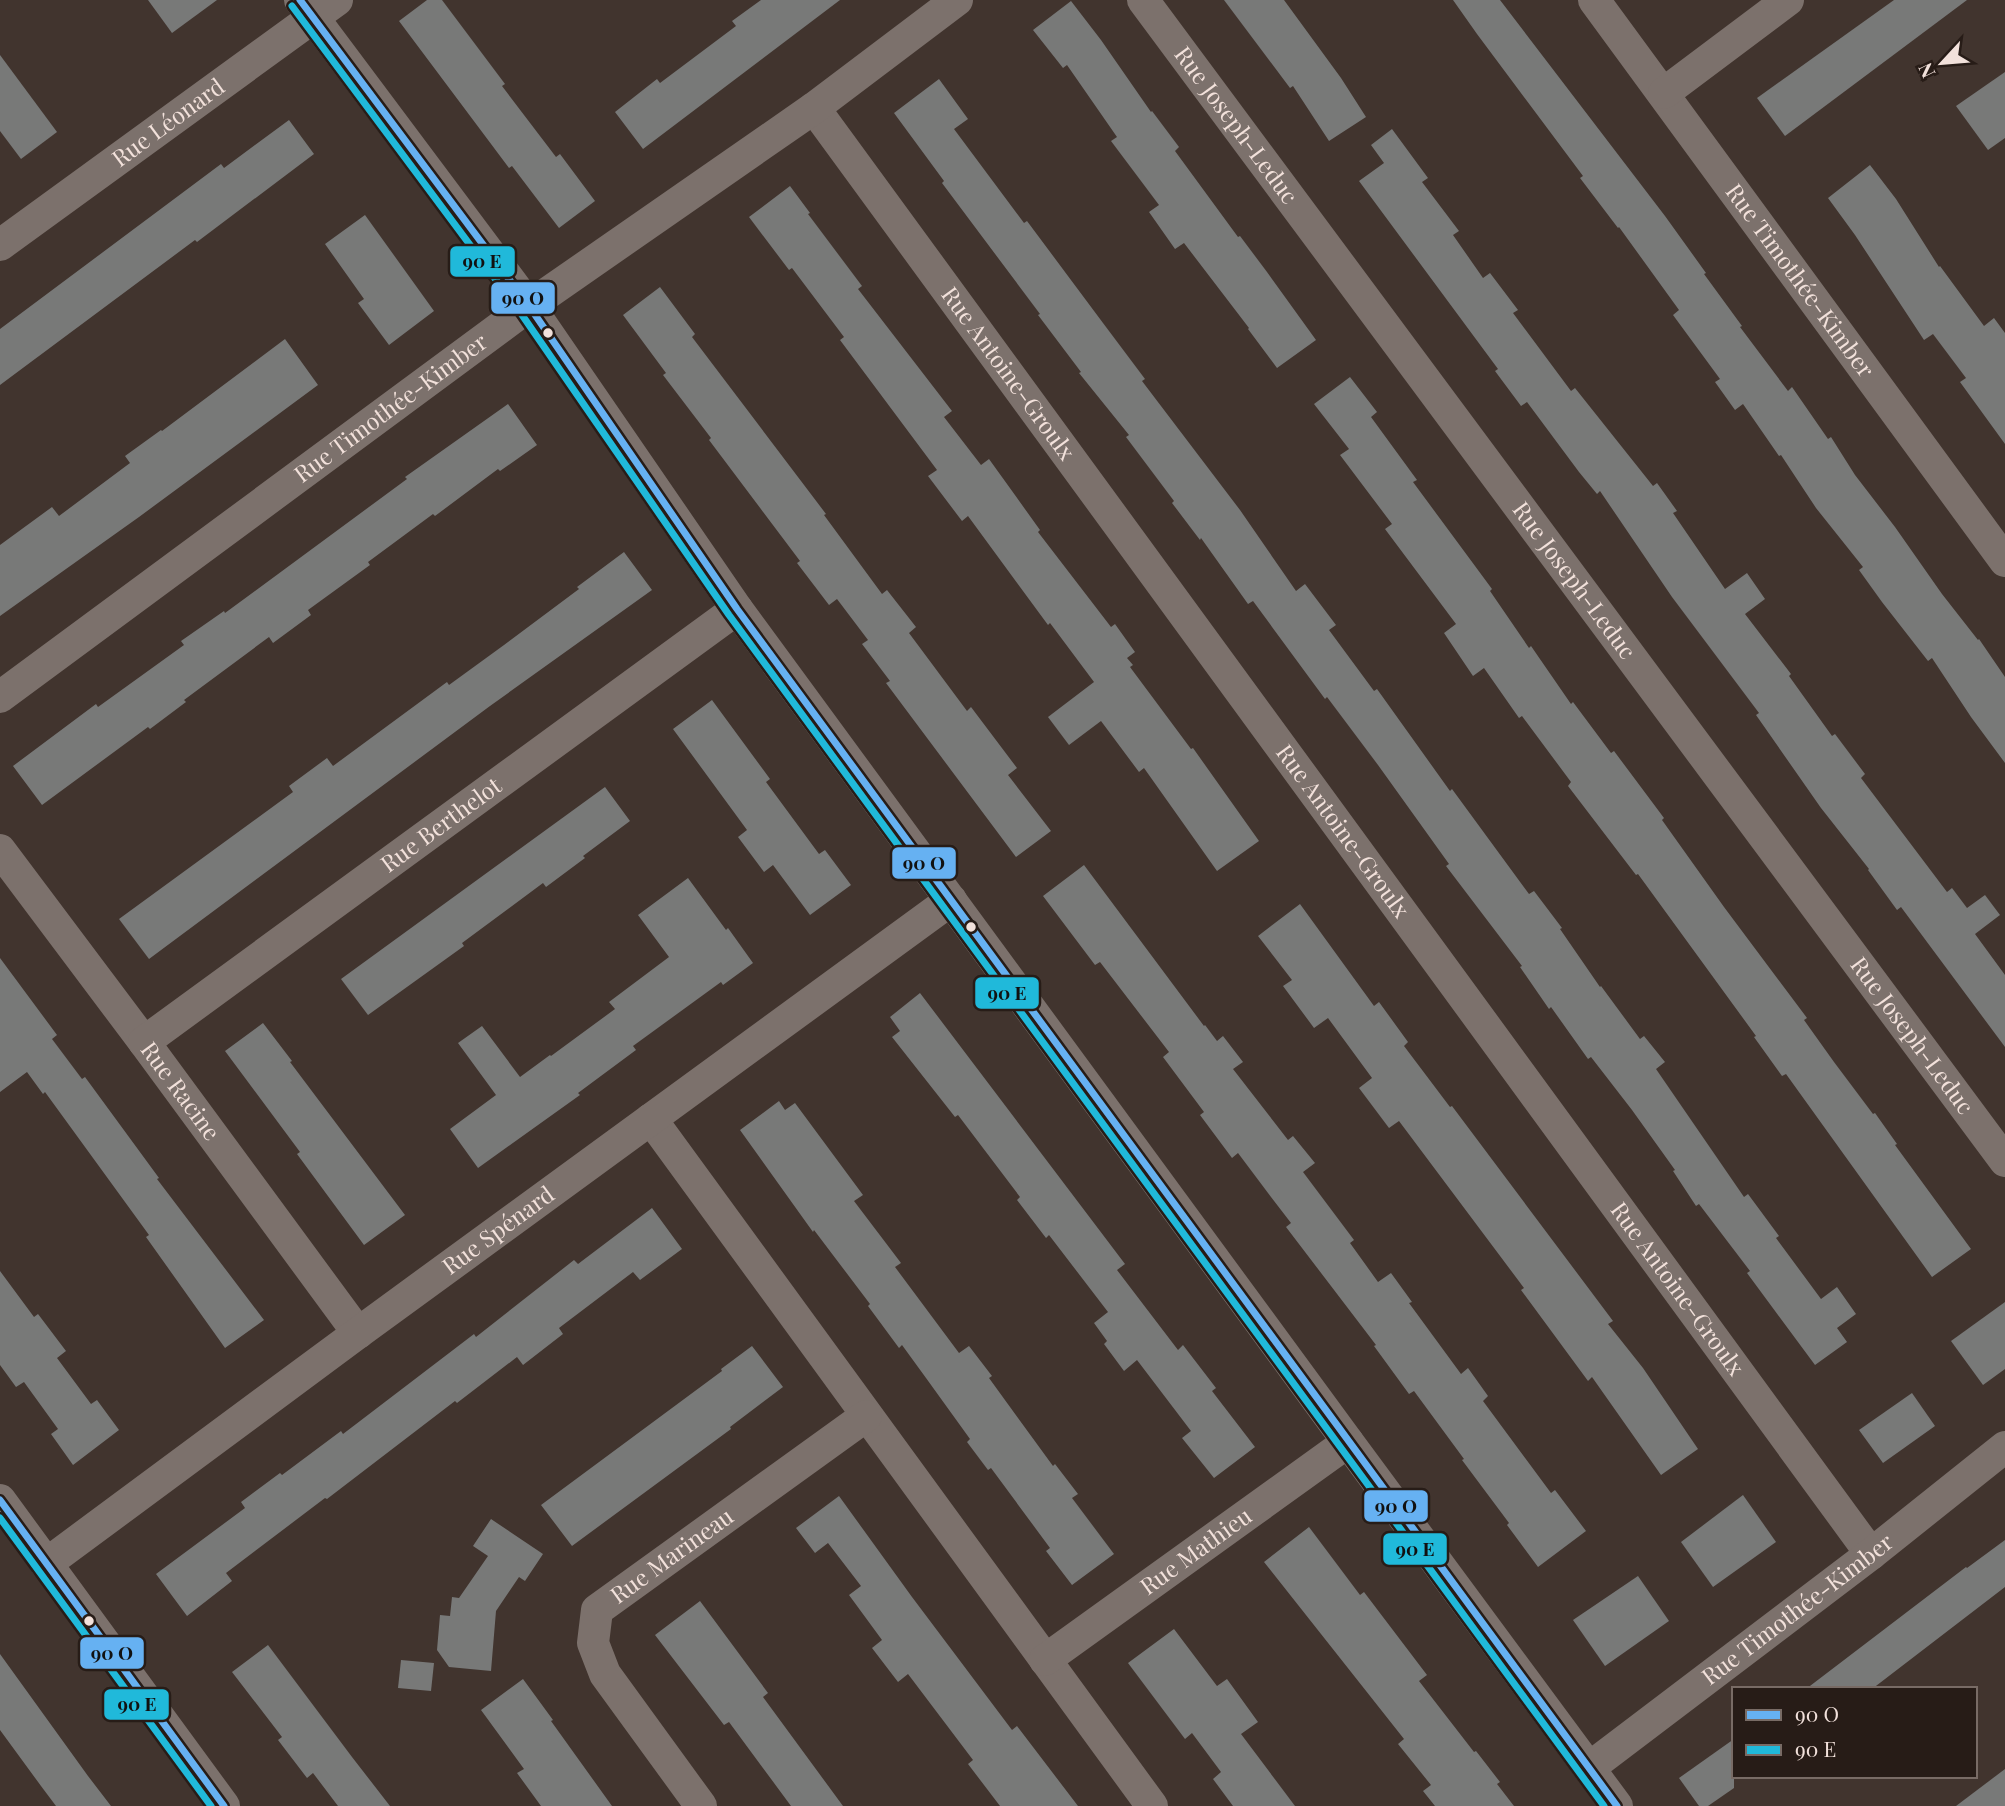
<svg xmlns="http://www.w3.org/2000/svg" width="2005" height="1806" font-family="'Playfair Display',serif">
<style>
.building{fill:#787978}
.lines{fill:none;stroke-linecap:round;stroke-linejoin:round}
.minor{stroke:#7c716c;stroke-width:32}
.bus-1-casing{stroke:#271c17;stroke-width:12}
.bus-2-casing{stroke:#271c17;stroke-width:12}
.bus-1{stroke:#66b1f2;stroke-width:7}
.bus-2{stroke:#20b9da;stroke-width:7}
.bus-dot{fill:#f2e1db;stroke:#271c17;stroke-width:2.5}
.labels{text-anchor:middle;stroke-width:7;stroke-linejoin:round;paint-order:stroke}
.street-label{font-size:23px;fill:#f2e1db;stroke:#271c17}
.line-badge{stroke:#271c17;stroke-width:2.5}
.pale-badge-label{font-size:19px;text-anchor:middle;font-weight:bold;fill:#111}
</style>
<rect width="100%" height="100%" fill="#41342e"/>
<!-- building -->
<g class="building">
<path d="M148,0h69l-45,33z"/>
<path d="M427,0h15l63,84 -3,2 54,71 4,-3 35,47 -36,27 -47,-62 -3,2 -110,-147z"/>
<path d="M761,0h79l-197,149 -28,-37 42,-33 3,4 76,-57 -4,-5z"/>
<path d="M1224,0h60l57,78 25,39 -37,24 -36,-55 -3,2z"/>
<path d="M1453,0h47l165,216 41,57 -2,1 38,52 -2,1 48,64 4,-4 36,52 3,-2 24,38 40,52 47,67 36,46 1,-1 26,38v86l-34,-46 -39,-59 -4,3 -46,-59 -23,-32 4,-3 -47,-59 -35,-53 -2,1 -36,-52 -8,6 -20,-28 5,-3 -47,-64 6,-5 -60,-83 -1,1 -38,-50 3,-2 -106,-142z"/>
<path d="M1894,0h73l-182,136 -28,-38z"/>
<path d="M1071,1l30,39 50,72 1,-1 27,36 -4,4 63,86 2,-1 27,36 49,68 -39,28 -29,-39 1,-1 -65,-85 -9,6 -26,-37 10,-7 -48,-64 6,-4 -50,-72 -4,3 -30,-38z"/>
<path d="M0,55l57,77 -36,27 -21,-28z"/>
<path d="M2005,72v66l-17,12 -32,-44z"/>
<path d="M939,79l29,40 -14,10 70,94 3,-2 76,102 42,56 -3,2 98,129 56,81 9,-7 31,41 -7,5 45,61 3,-2 73,102 2,-2 77,105 5,-3 28,37 -2,1 40,58 1,-1 39,53 4,-3 21,26 -9,7 88,128 4,-3 31,42 -3,2 45,61 16,-12 19,27 -19,14 10,14 -32,23 -68,-92 3,-2 -51,-67 -3,2 -23,-35 2,-1 -43,-60 -41,-53 -3,2 -37,-52 -2,2 -29,-42 2,-1 -76,-100 3,-2 -71,-99 -51,-68 -2,2 -72,-98 -5,3 -47,-66 -1,2 -28,-37 2,-2 -48,-64 3,-2 -50,-62 2,-1 -43,-57 2,-1 -98,-131 2,-2 -50,-68z"/>
<path d="M289,120l25,34 -117,88 -2,-2 -195,145v-56l221,-165 3,4z"/>
<path d="M1392,129l36,49 -6,4 37,49 -6,4 30,43 7,-5 28,37 -5,3 58,78 4,-3 78,98 4,-3 20,28 -4,2 52,76 22,-16 18,26 -20,15 46,60 -2,2 43,60 3,-2 30,40 -4,4 86,114 5,-4 15,20 18,-13 15,20 -25,19 30,41v72l-104,-140 -4,3 -29,-40 1,-1 -48,-61 -65,-93 3,-2 -87,-116 -72,-106 -3,3 -18,-22 -52,-70 -6,4 -26,-35 3,-2 -139,-188 25,-18 -13,-18z"/>
<path d="M1870,165l26,34 43,68 1,-1 44,60 10,-8 11,15v111l-45,-62 6,-4 -33,-44 -9,6 -69,-105 -27,-37z"/>
<path d="M790,186l20,27 -2,1 54,72 -4,3 94,122 -8,6 37,48 8,-6 51,71 -2,2 73,95 4,-3 20,28 -8,6 6,7 -3,2 61,82 2,-1 66,93 -42,30 -73,-103 -5,4 -38,-51 -32,24 -21,-28 46,-35 -44,-59 -2,2 -80,-109 -6,5 -34,-45 9,-6 -97,-130 4,-3 -52,-69 -3,2 -40,-53z"/>
<path d="M365,215l69,96 -45,34 -31,-42 6,-4 -39,-55z"/>
<path d="M660,287l35,47 -3,3 134,177 -2,1 58,79 5,-4 29,37 -7,6 58,78 4,-4 46,61 -9,7 43,56 -35,26 -130,-174 4,-2 -28,-37 6,-4 -31,-41 -8,6 -32,-42 3,-2 -91,-121 2,-2 -48,-63 3,-2 -43,-58z"/>
<path d="M285,339l33,46 -179,132 -139,99v-71l52,-38 7,9 71,-53 -5,-7 36,-26 1,1z"/>
<path d="M1350,377l27,35 -6,5 46,63 -4,2 79,107 -2,2 39,57 2,-2 40,58 2,-2 38,51 3,-2 50,67 -2,2 62,87 83,111 -3,2 30,42 39,52 2,-1 22,31 -2,1 76,104 -39,28 -146,-203 -4,2 -28,-39 2,-1 -118,-162 -2,1 -68,-89 3,-4 -49,-66 -3,2 -35,-50 -11,8 -29,-43 12,-9 -71,-95 7,-5 -52,-69 9,-6 -35,-45z"/>
<path d="M508,404l29,41 -37,26 -2,-2 -63,47 -2,-2 -65,48 2,3 -62,45 3,5 -38,28 -4,-6 -85,63 2,2 -36,27 -2,-2 -106,78 -29,-39 83,-62 2,3 86,-62 -3,-4 43,-30 1,2 182,-134 -2,-2z"/>
<path d="M624,552l28,38 -162,116 -341,253 -30,-40 174,-127 -4,-6 38,-28 6,8 114,-84 2,3 55,-40 75,-56 -2,-2z"/>
<path d="M712,700l58,79 -4,3 53,72 6,-4 26,35 -41,30 -37,-50 -9,7 -26,-35 9,-7 -74,-101z"/>
<path d="M605,787l25,34 -47,35 2,2 -39,29 -3,-4 -81,60 2,3 -96,69 -27,-36z"/>
<path d="M1084,865l120,161 1,-1 12,16 6,-5 20,26 -10,7 55,71 5,-4 22,27 -12,9 51,68 -4,3 28,39 13,-9 21,29 -3,1 52,71 7,-6 20,28 -5,5 68,92 4,-3 31,41 -48,36 -31,-42 2,-2 -47,-63 2,-1 -50,-68 -5,3 -35,-48 2,-1 -90,-118 5,-4 -20,-26 -33,-44 -6,5 -32,-43 4,-3 -41,-55 6,-5 -69,-90 -5,3 -52,-69z"/>
<path d="M688,878l38,52 2,-2 25,35 -30,22 -2,-3 -88,64 3,4 -58,43 2,2 -102,73 -28,-39 46,-34 -38,-52 24,-17 38,51 30,-22 1,1 64,-47 -6,-7 60,-45 -31,-42z"/>
<path d="M1300,904l74,102 5,-4 29,40 -4,4 46,61 2,-1 161,215 -5,3 35,44 55,81 -37,26 -69,-98 -4,4 -67,-91 3,-2 -125,-167 -10,7 -30,-40 13,-10 -44,-60 -14,10 -31,-42 9,-6 -34,-44z"/>
<path d="M0,958l57,77 -5,4 30,40 3,-2 74,101 -2,1 107,141 -39,28 -79,-111 3,-2 -104,-143 -2,2 -16,-22 -27,20z"/>
<path d="M920,993l205,271 -8,6 61,80 5,-5 33,43 -4,3 43,56 -41,31 -32,-40 9,-7 -54,-71 -13,11 -20,-27 3,-3 -13,-18 14,-11 -59,-77 -3,3 -29,-38 3,-3 -62,-82 -3,2 -63,-80 8,-6 -10,-14z"/>
<path d="M263,1023l29,38 -2,1 115,153 -41,30 -67,-91 3,-2 -75,-101z"/>
<path d="M779,1101l6,9 10,-7 68,92 -9,6 47,62 -6,4 64,86 10,-7 23,30 -3,2 64,88 2,-2 23,30 -6,4 42,56 -42,31 -26,-34 4,-3 -59,-80 -3,2 -21,-28 3,-3 -44,-61 -24,-33 -3,3 -31,-42 2,-2 -56,-74 -1,2 -73,-102z"/>
<path d="M652,1208l30,41 -42,31 -7,-8 -74,56 4,6 -40,31 -6,-8 -60,46 -2,-2 -128,98 -2,-1 -99,75 6,8 -45,35 -31,-42 89,-66 -4,-6 39,-29 2,2 59,-44 2,3 131,-100 2,3 98,-77 4,4z"/>
<path d="M0,1271l34,46 4,-3 28,37 -9,7 34,46 6,-4 22,30 -46,35 -22,-31 7,-5 -34,-47 -8,5 -16,-22z"/>
<path d="M2005,1302v67l-22,16 -32,-44z"/>
<path d="M752,1346l31,41 -53,40 1,2 -159,117 -31,-41 181,-134 -1,-2z"/>
<path d="M1912,1393l23,33 -52,37 -24,-33z"/>
<path d="M1743,1495l33,47 -63,45 -32,-45z"/>
<path d="M839,1496l73,101 100,133 5,-4 61,80h-78l-32,-42 5,-4 -65,-86 -10,8 -26,-34 10,-8 -33,-45 12,-9 -33,-43 -13,10 -19,-25z"/>
<path d="M491,1519l52,35 -18,27 -6,-4 -23,34 -5,60 -42,-4 -12,-17 3,-35 10,1 2,-19 7,1 29,-42 -15,-10z"/>
<path d="M1309,1527l51,68 4,-3 63,83 -8,6 55,71 2,-1 24,31 -3,2 17,22h-79l-12,-15 8,-6 -33,-41 6,-5 -140,-177z"/>
<path d="M2005,1540v47l-133,102h-66l160,-122 1,1z"/>
<path d="M1638,1576l31,45 -64,45 -32,-46z"/>
<path d="M700,1601l68,92 -5,4 80,109h-52l-62,-84 -5,3 -69,-90z"/>
<path d="M1174,1629l43,57 10,-7 31,43 -17,12 54,72h-62l-20,-27 8,-7 -29,-39 -7,6 -57,-76z"/>
<path d="M268,1645l84,112 38,49h-52l-25,-33 -6,5 -29,-38 4,-3 -50,-65z"/>
<path d="M0,1654l88,122 23,30h-55l-15,-20 -41,-56z"/>
<path d="M401,1660l33,3 -3,28 -33,-3z"/>
<path d="M523,1679l30,41 -2,1 61,85h-71l-24,-33 7,-4 -43,-59z"/>
<path d="M1734,1739v49l-26,18h-9l-20,-28z"/>
<path d="M2005,1769v37h-49z"/>
</g>
<g class="lines">
<!-- minor -->
<g class="minor">
<path d="M300,0l229,306 208,303 611,833 269,364"/>
<path id="s1" d="M1143,0l862,1161"/>
<path id="s2" d="M1594,0l411,561"/>
<path d="M1664,93l124,-93"/>
<path id="s3" d="M814,108l1057,1446"/>
<path id="s4" d="M0,245l337,-245"/>
<path id="s5" d="M0,697l529,-391 285,-198 143,-108"/>
<path id="s6" d="M0,850l144,192 214,291"/>
<path id="s7" d="M144,1042l593,-433"/>
<path d="M651,1119l501,687"/>
<path d="M0,1500l224,306"/>
<path id="s8" d="M46,1564l312,-231 593,-433"/>
<path id="s9" d="M1045,1660l303,-218"/>
<path id="s10" d="M1589,1768l282,-214 134,-107"/>
<path id="s11" d="M701,1806l-96,-132 -12,-31 4,-33 269,-194"/>
</g>
<!-- bus-1 casing -->
<g class="bus-1-casing">
<g id="bus-1">
<path d="M300,0l229,306 208,303 880,1197"/>
<path d="M0,1500l224,306"/>
</g>
</g>
<!-- bus-2 casing -->
<g class="bus-2-casing">
<g id="bus-2">
<path d="M292,6l228,306 209,303 875,1191"/>
<path d="M0,1518l211,288"/>
</g>
</g>
<!-- bus-1 -->
<use href="#bus-1" class="bus-1"/>
<!-- bus-2 -->
<use href="#bus-2" class="bus-2"/>
</g>
<!-- markers -->
<g class="bus-dot">
<circle cx="548" cy="333" r="6"/>
<circle cx="971" cy="927" r="6"/>
<circle cx="89" cy="1621" r="6"/>
</g>
<g class="labels">
<!-- street labels -->
<g class="street-label">
<text dy="8" stroke="none"><textPath href="#s4" startOffset="208">Rue Léonard</textPath></text>
<text dy="8" stroke="none"><textPath href="#s1" startOffset="156">Rue Joseph-Leduc</textPath></text>
<text dy="8" stroke="none"><textPath href="#s2" startOffset="348">Rue Timothée-Kimber</textPath></text>
<text dy="8" stroke="none"><textPath href="#s3" startOffset="329">Rue Antoine-Groulx</textPath></text>
<text dy="8" stroke="none"><textPath href="#s5" startOffset="486">Rue Timothée-Kimber</textPath></text>
<text dy="8" stroke="none"><textPath href="#s1" startOffset="723">Rue Joseph-Leduc</textPath></text>
<text dy="8" stroke="none"><textPath href="#s7" startOffset="368">Rue Berthelot</textPath></text>
<text dy="8" stroke="none"><textPath href="#s3" startOffset="896">Rue Antoine-Groulx</textPath></text>
<text dy="8" stroke="none"><textPath href="#s1" startOffset="1290">Rue Joseph-Leduc</textPath></text>
<text dy="8" stroke="none"><textPath href="#s6" startOffset="301">Rue Racine</textPath></text>
<text dy="8" stroke="none"><textPath href="#s8" startOffset="562">Rue Spénard</textPath></text>
<text dy="8" stroke="none"><textPath href="#s3" startOffset="1463">Rue Antoine-Groulx</textPath></text>
<text dy="8" stroke="none"><textPath href="#s9" startOffset="186">Rue Mathieu</textPath></text>
<text dy="8" stroke="none"><textPath href="#s11" startOffset="322">Rue Marineau</textPath></text>
<text dy="8" stroke="none"><textPath href="#s10" startOffset="262">Rue Timothée-Kimber</textPath></text>
</g>
</g>
<g class="line-badge">
<rect x="449" y="245" width="67" height="33" rx="7" fill="#20b9da"/>
<rect x="490" y="281" width="66" height="34" rx="7" fill="#66b1f2"/>
<rect x="891" y="846" width="66" height="34" rx="7" fill="#66b1f2"/>
<rect x="974" y="976" width="66" height="34" rx="7" fill="#20b9da"/>
<rect x="1363" y="1489" width="66" height="34" rx="7" fill="#66b1f2"/>
<rect x="1382" y="1532" width="66" height="34" rx="7" fill="#20b9da"/>
<rect x="79" y="1636" width="66" height="34" rx="7" fill="#66b1f2"/>
<rect x="103" y="1688" width="67" height="33" rx="7" fill="#20b9da"/>
</g>
<g class="pale-badge-label">
<text x="482" y="268">90 E</text>
<text x="523" y="305">90 O</text>
<text x="924" y="870">90 O</text>
<text x="1007" y="1000">90 E</text>
<text x="1396" y="1513">90 O</text>
<text x="1415" y="1556">90 E</text>
<text x="112" y="1660">90 O</text>
<text x="137" y="1711">90 E</text>
</g>
<!-- legend -->
<rect x="1732" y="1687" width="245" height="91" fill="#271c17" stroke="#786b65" stroke-width="2"/>
<rect x="1746" y="1710" width="35" height="10" fill="#66b1f2" stroke="#786b65" stroke-width="2"/>
<text x="1795" y="1722" font-size="21" fill="#f2e1db">90 O</text>
<rect x="1746" y="1745" width="35" height="10" fill="#20b9da" stroke="#786b65" stroke-width="2"/>
<text x="1795" y="1757" font-size="21" fill="#f2e1db">90 E</text>
<!-- north arrow -->
<g transform="translate(1942 63) rotate(244)" stroke="#271c17" stroke-width="5" paint-order="stroke">
<path d="M0-5L12 26L0 18L-12 26Z" fill="#f2e1db"/>
<text y="-10" font-size="19" font-weight="bold" text-anchor="middle" fill="#f2e1db">N</text>
</g>
</svg>
